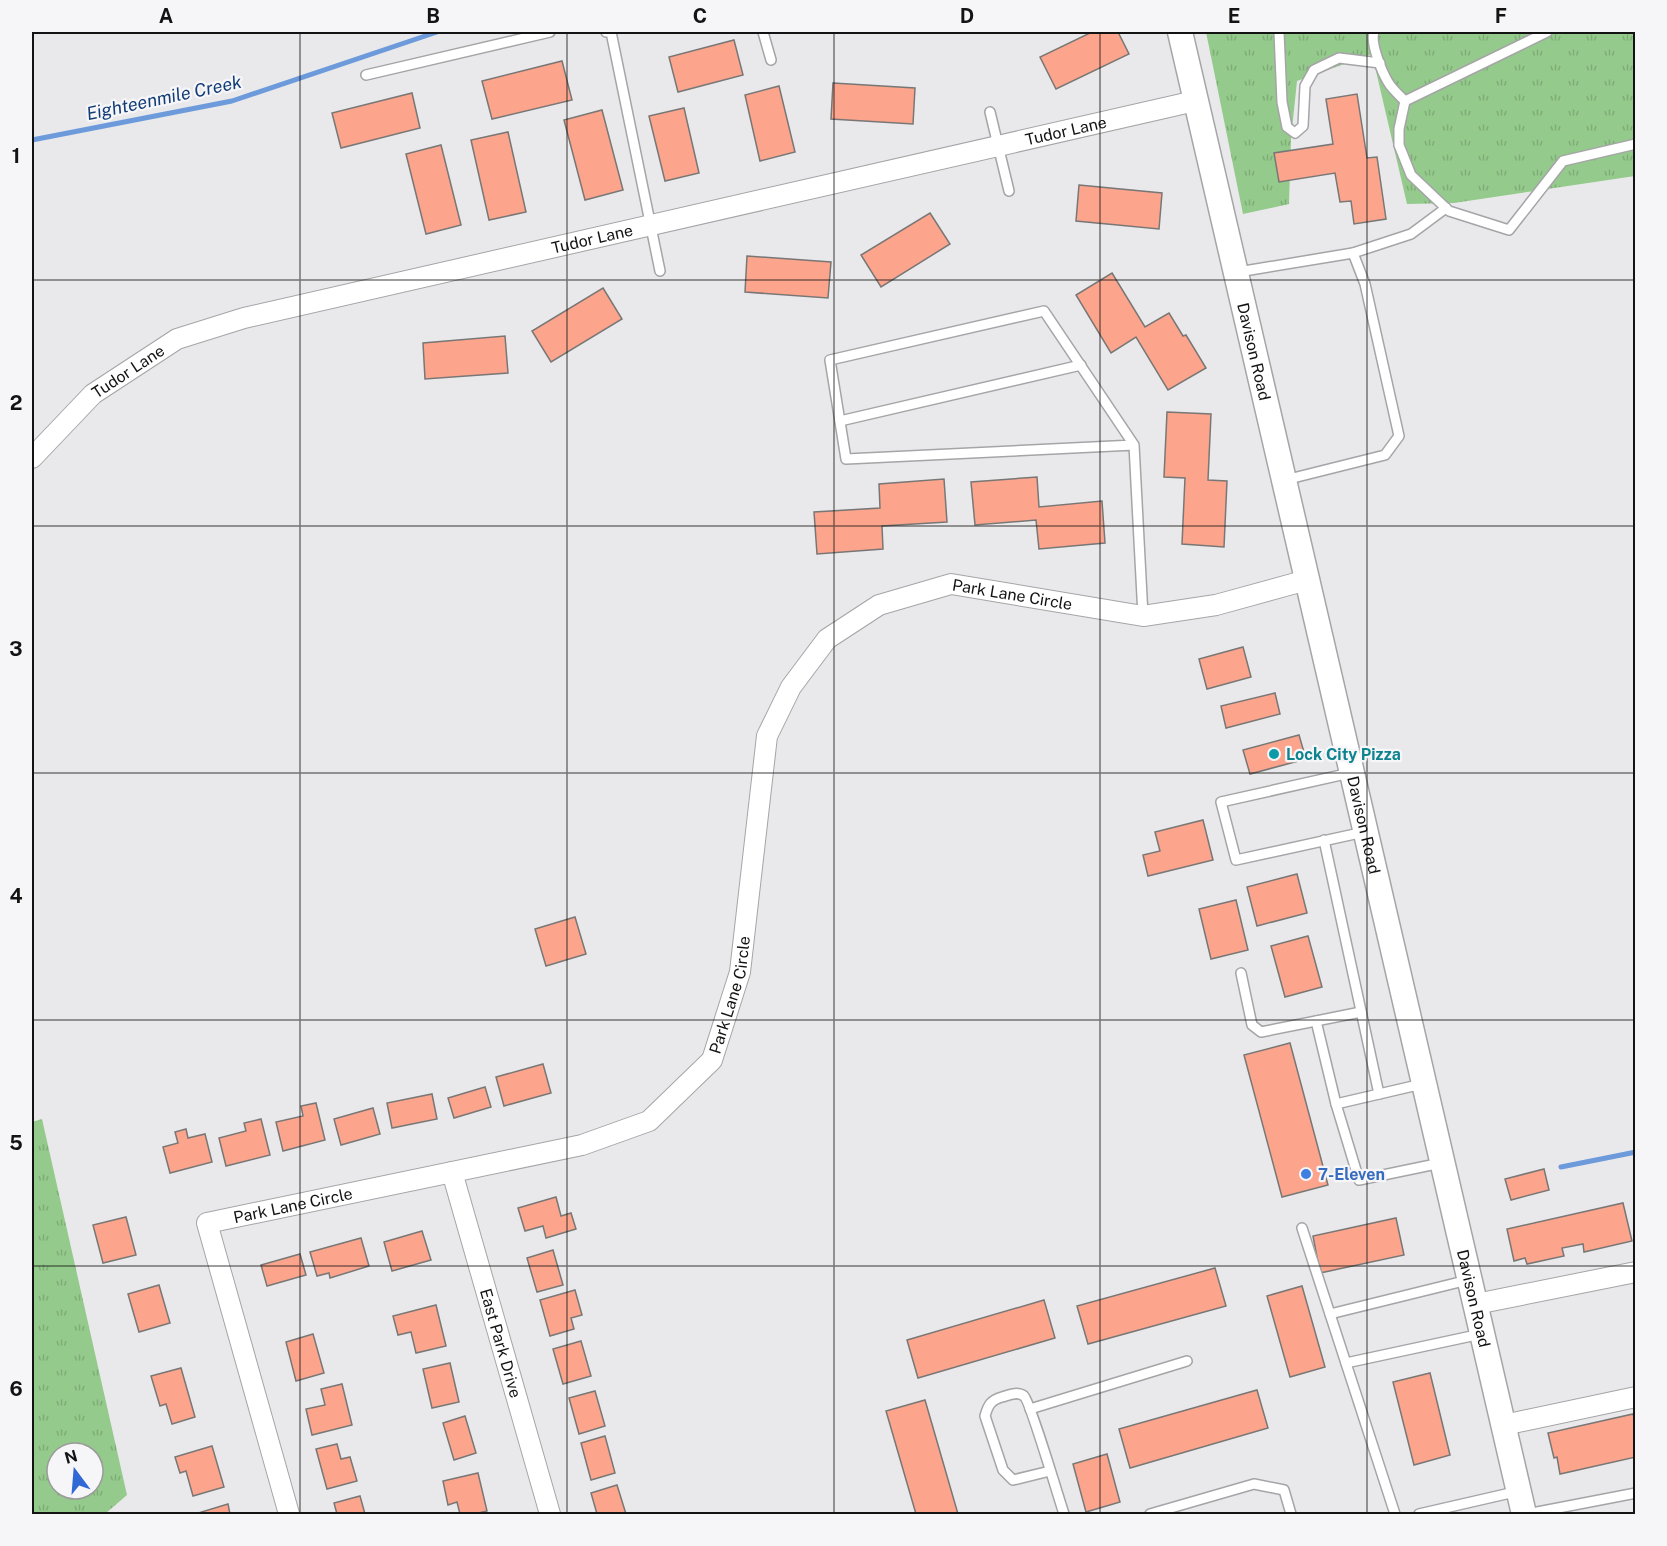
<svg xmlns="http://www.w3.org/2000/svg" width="1667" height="1546" font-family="'Public Sans',sans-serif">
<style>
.grass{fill:url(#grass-tufts);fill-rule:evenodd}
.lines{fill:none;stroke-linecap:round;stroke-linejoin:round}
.stream{stroke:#6d9adb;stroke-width:5}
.building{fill:#fca58c;stroke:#797776;stroke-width:1.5}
.service-casing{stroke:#a5a4a7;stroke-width:12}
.minor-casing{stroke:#a5a4a7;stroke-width:22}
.tertiary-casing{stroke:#a5a4a7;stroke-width:27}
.service{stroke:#fff;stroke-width:9}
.minor{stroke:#fff;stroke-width:20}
.tertiary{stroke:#fff;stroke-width:24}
.grid{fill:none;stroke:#131313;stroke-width:1.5;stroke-opacity:0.55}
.culture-dot{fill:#0f9aa8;stroke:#f6f6f8;stroke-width:2}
.shop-dot{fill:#3f7fe0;stroke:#f6f6f8;stroke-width:2}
.labels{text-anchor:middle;stroke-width:4.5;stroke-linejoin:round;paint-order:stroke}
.street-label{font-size:16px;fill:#131313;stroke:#f6f6f8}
.culture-label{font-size:16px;font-weight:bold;fill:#0d838f;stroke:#f6f6f8;text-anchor:start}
.shop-label{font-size:16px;font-weight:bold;fill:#366cbe;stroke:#f6f6f8;text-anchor:start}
.water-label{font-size:18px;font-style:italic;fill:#113c77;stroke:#f6f6f8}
.neatline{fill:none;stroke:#131313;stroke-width:2}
.grid-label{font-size:20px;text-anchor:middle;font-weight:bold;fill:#131313}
</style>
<defs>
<pattern id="grass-tufts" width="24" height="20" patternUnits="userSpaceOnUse" patternTransform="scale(1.5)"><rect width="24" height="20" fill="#94ca8b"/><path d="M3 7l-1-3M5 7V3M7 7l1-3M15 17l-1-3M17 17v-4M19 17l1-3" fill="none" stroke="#7fad77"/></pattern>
</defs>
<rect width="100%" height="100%" fill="#e9e9eb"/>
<!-- grass -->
<g class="grass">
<path d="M1206,32h429v144l-181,27 -47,1 -35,-150 -75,27 -6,58 -2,65 -46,10z"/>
<path d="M42,1119l85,376 -22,19h-73v-392zM57,1453h36v36h-36z"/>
</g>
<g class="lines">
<!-- stream -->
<g class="stream">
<path d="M32,140l200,-39 205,-69"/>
<path d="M1561,1167l75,-15"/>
</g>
</g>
<!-- building -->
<g class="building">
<path d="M1092,32h26l11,22 -73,35 -16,-32z"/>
<path d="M734,40l9,35 -65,17 -9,-35z"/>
<path d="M562,61l10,39 -80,19 -10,-38z"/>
<path d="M833,83l82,5 -2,36 -82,-5z"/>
<path d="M779,86l16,66 -35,9 -15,-66z"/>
<path d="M412,93l8,35 -79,20 -9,-35z"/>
<path d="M1357,94l10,64 10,-1 9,62 -32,5 -3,-23 -11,1 -5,-29 -56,9 -5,-29 59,-9 -7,-45z"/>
<path d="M684,108l15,65 -34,8 -16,-65z"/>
<path d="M602,110l21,80 -38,10 -21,-80z"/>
<path d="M508,132l18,80 -37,8 -18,-80z"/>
<path d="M441,145l20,80 -35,9 -20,-80z"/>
<path d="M1079,185l83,8 -3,36 -83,-8z"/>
<path d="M930,213l20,31 -69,43 -20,-32z"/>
<path d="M747,256l84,6 -3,36 -83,-6z"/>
<path d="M1112,273l33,54 24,-14 14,23 3,-1 20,33 -38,22 -32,-53 -25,16 -35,-58z"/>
<path d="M603,288l19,31 -71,43 -19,-31z"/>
<path d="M505,336l3,37 -83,6 -2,-36z"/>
<path d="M1167,412l44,2 -3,66 19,1 -3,66 -42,-3 3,-66 -21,-1z"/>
<path d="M1037,477l2,30 63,-6 3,42 -66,6 -3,-29 -61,5 -4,-43z"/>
<path d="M944,479l3,43 -65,4 1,23 -66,5 -3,-42 66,-4 -1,-24z"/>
<path d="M1243,647l8,30 -44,12 -8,-30z"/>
<path d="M1275,693l5,21 -54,14 -5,-22z"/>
<path d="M1299,735l7,24 -56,15 -7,-24z"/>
<path d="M1203,820l10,40 -65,16 -5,-21 17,-4 -5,-19z"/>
<path d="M1297,874l10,39 -50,13 -10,-39z"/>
<path d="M1236,900l12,50 -37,9 -12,-50z"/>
<path d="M575,917l11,37 -40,12 -11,-37z"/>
<path d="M1308,936l14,51 -37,10 -14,-51z"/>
<path d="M1290,1043l38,142 -46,12 -38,-142z"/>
<path d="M543,1064l8,29 -47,13 -8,-29z"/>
<path d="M485,1087l6,20 -37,11 -6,-20z"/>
<path d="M432,1094l5,25 -45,9 -5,-25z"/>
<path d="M316,1103l9,37 -42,11 -7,-29 27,-6 -2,-10z"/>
<path d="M373,1108l7,26 -39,11 -7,-26z"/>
<path d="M261,1119l9,36 -44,11 -7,-28 27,-7 -2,-8z"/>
<path d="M186,1129l2,9 17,-4 7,28 -42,11 -7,-26 15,-4 -3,-11z"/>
<path d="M1544,1169l5,21 -38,10 -6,-21z"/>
<path d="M556,1197l5,19 10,-3 5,16 -30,9 -3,-12 -18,5 -7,-23z"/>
<path d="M1623,1203l9,38 -48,11 -1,-8 -21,4 2,8 -37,8 -2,-6 -11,3 -7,-32z"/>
<path d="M126,1217l10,38 -33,8 -10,-38z"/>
<path d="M1396,1218l8,37 -84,18 -7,-37z"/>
<path d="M422,1231l9,29 -39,11 -8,-29z"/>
<path d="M361,1238l8,28 -39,12 -1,-5 -12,3 -7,-24z"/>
<path d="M553,1250l10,35 -26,7 -10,-34z"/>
<path d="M300,1254l6,21 -39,11 -6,-21z"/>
<path d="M1215,1268l11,38 -138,38 -11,-38z"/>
<path d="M159,1285l11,38 -31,9 -11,-38z"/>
<path d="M1302,1286l23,81 -35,10 -23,-81z"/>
<path d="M575,1290l7,25 -11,3 3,11 -24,7 -10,-36z"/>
<path d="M1044,1300l11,38 -137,40 -11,-38z"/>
<path d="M436,1305l10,41 -30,7 -5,-21 -13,3 -5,-19z"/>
<path d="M313,1334l11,39 -28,8 -10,-39z"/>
<path d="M581,1341l10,35 -28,8 -10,-35z"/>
<path d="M450,1363l9,39 -27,6 -9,-39z"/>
<path d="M181,1368l14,49 -23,7 -6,-20 -6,2 -9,-30z"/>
<path d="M1430,1373l20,82 -36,10 -21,-83z"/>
<path d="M342,1384l10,41 -40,10 -6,-26 19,-4 -4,-16z"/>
<path d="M1257,1390l11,38 -138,40 -11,-39z"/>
<path d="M595,1391l10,35 -26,8 -10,-36z"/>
<path d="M925,1400l33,114h-42l-30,-103z"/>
<path d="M1633,1414l3,10v33l-76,17 -3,-17 -3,1 -6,-25z"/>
<path d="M465,1416l11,37 -22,7 -11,-37z"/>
<path d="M605,1436l10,37 -24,7 -10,-37z"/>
<path d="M337,1444l4,15 9,-2 7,24 -30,8 -11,-40z"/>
<path d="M212,1446l12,41 -31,9 -7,-25 -6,2 -5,-16z"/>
<path d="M1107,1454l13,48 -34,10 -13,-48z"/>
<path d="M478,1473l9,38 -13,3h-14l-3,-12 -9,3 -5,-24z"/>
<path d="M617,1485l9,29h-29l-6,-21z"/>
<path d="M360,1496l5,18h-28l-3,-11z"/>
<path d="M228,1504l2,10h-31l-1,-1z"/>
</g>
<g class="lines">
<!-- service casing -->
<g class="service-casing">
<g id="service">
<path d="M606,32h5l49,239"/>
<path d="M763,32l8,28"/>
<path d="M1279,32l3,70 5,25 8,6 8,-7 2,-40 9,-16 25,-12 41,5"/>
<path d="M1374,32c-4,11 8,40 14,50 4,7 11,13 17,19l142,-69"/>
<path d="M366,75l184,-43"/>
<path d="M1405,101l-6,28v16l12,30 38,36 60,19 54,-69 73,-17"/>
<path d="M990,112l19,79"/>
<path d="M1353,253l58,-19 35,-26"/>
<path d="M1238,272l115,-19 12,31 34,152 -14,19 -100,25"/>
<path d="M840,421l241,-56"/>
<path d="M1134,445l-288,14 -16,-99 214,-49 90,134 9,171"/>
<path d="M1350,773l-129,29 15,58 128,-28"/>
<path d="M1324,840l55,254 43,-10"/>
<path d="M1241,973l11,52 9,7 100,-20"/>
<path d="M1316,1021l20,83"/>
<path d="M1379,1094l-43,10 23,76 82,-17"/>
<path d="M1302,1228l93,286"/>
<path d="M1330,1314l138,-34"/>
<path d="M1346,1363l135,-29"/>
<path d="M1030,1409l157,-48"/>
<path d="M1050,1471l-37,9 -10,-10 -18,-54c3,-11 6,-16 17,-19 7,-2 15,-6 22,-1 6,5 35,103 40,118"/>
<path d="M1150,1514l104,-30 30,6 7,24"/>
<path d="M1419,1514l100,-23"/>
<path d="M1527,1514l109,-21"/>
</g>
</g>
<!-- minor casing -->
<g class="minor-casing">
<g id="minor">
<path id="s1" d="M32,458l61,-64 84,-55 67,-21 951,-217"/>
<path id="s2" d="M452,1172l98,342"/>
<path d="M1476,1304l160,-32"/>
<path d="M1504,1425l132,-28"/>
<path id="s3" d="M289,1514l-82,-291 375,-78 67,-24 63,-61 28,-88 27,-236 24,-49 36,-48 52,-34 72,-21 192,32 73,-11 91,-25"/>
</g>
</g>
<!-- tertiary casing -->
<g class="tertiary-casing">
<g id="tertiary">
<path id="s4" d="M1180,32l344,1482"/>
</g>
</g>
<!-- service -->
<use href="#service" class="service"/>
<!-- minor -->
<use href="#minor" class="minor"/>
<!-- tertiary -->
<use href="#tertiary" class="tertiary"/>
</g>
<!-- grid -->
<path class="grid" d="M300,32v1482M567,32v1482M834,32v1482M1100,32v1482M1367,32v1482M32,280h1604M32,526h1604M32,773h1604M32,1020h1604M32,1266h1604"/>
<!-- markers -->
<circle class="culture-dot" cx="1274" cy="754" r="6"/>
<circle class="shop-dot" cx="1306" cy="1174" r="6"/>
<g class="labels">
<!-- street labels -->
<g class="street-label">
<text dy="6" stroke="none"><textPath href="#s1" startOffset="1102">Tudor Lane</textPath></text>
<text dy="6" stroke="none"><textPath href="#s1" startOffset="616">Tudor Lane</textPath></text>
<text dy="6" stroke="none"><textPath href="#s4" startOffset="328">Davison Road</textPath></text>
<text dy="6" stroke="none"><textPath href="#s1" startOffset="130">Tudor Lane</textPath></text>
<text dy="6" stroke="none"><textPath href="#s3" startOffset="1488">Park Lane Circle</textPath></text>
<text dy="6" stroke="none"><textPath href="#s4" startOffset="814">Davison Road</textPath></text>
<text dy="6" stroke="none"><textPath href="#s3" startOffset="912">Park Lane Circle</textPath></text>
<text dy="6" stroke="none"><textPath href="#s3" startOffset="390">Park Lane Circle</textPath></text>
<text dy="6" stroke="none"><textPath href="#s4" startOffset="1300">Davison Road</textPath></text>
<text dy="6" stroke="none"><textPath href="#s2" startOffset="178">East Park Drive</textPath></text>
</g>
<!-- culture labels -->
<g class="culture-label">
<text x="1286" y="760">Lock City Pizza</text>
</g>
<!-- shop labels -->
<g class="shop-label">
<text x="1318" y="1180">7-Eleven</text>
</g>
<!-- water labels -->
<g class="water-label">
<text transform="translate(164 98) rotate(-12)" y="6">Eighteenmile Creek</text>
</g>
</g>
<!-- border -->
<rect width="1667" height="1546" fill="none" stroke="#f6f6f8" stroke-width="66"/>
<!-- north arrow -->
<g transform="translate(75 1471) rotate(344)"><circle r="28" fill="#f6f6f8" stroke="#9b9b9c" stroke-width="1.5"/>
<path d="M0-4.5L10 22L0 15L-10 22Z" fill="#3068d6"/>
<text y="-9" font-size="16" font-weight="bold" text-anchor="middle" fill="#131313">N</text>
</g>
<rect x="33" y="33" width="1601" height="1480" class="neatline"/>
<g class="grid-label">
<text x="166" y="23">A</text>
<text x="433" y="23">B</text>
<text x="700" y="23">C</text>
<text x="967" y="23">D</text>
<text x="1234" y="23">E</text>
<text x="1501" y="23">F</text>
<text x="16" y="163">1</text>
<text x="16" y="410">2</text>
<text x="16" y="656">3</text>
<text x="16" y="903">4</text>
<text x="16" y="1150">5</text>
<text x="16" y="1396">6</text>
</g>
</svg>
